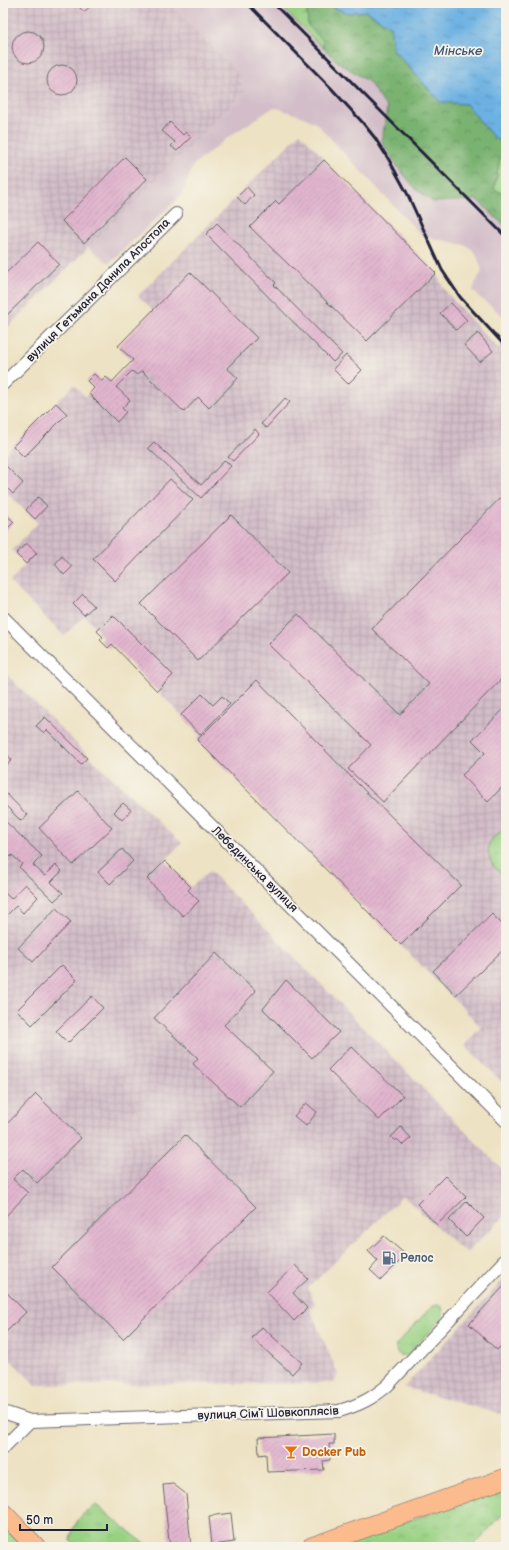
<svg xmlns="http://www.w3.org/2000/svg" width="509" height="1550" font-family="'Balsamiq Sans',sans-serif">
<style>
.industrial{fill:url(#industrial-grid)}
.railway{fill:#d2bdc8}
.grass{fill:url(#grass-tufts);stroke:#5e7a5f}
.forest{fill:url(#forest-crowns);stroke:#4e6a56}
.water{fill:url(#water-ripples);stroke:#476a8e}
.building{fill:url(#building-hatch)}
.lines{fill:none;stroke-linecap:round;stroke-linejoin:round}
.minor-casing{stroke:#69656b;stroke-width:14}
.primary-casing{stroke:#69656b;stroke-width:20}
.minor{stroke:#fff;stroke-width:12}
.primary{stroke:#fbbb8c;stroke-width:19}
.rail{stroke:#22223b;stroke-width:3}
.labels{text-anchor:middle;stroke-width:3.5;stroke-linejoin:round;paint-order:stroke}
.street-label{font-size:12px;fill:#22223b;stroke:#f7f3e8}
.service-label{font-size:12px;font-weight:bold;fill:#4e5e75;stroke:#f7f3e8;text-anchor:start}
.food-label{font-size:12px;font-weight:bold;fill:#c56008;stroke:#f7f3e8;text-anchor:start}
.water-label{font-size:13px;font-style:italic;fill:#3c5475;stroke:#f7f3e8}
</style>
<defs>
<pattern id="industrial-grid" width="8" height="8" patternUnits="userSpaceOnUse"><rect width="8" height="8" fill="#d2bdc8"/><path d="M0 4h8M4 0v8" fill="none" stroke="#b4a2ad"/></pattern>
<pattern id="grass-tufts" width="24" height="20" patternUnits="userSpaceOnUse"><rect width="24" height="20" fill="#99d183"/><path d="M3 7l-1-3M5 7V3M7 7l1-3M15 17l-1-3M17 17v-4M19 17l1-3" fill="none" stroke="#84b372"/></pattern>
<pattern id="forest-crowns" width="20" height="18" patternUnits="userSpaceOnUse"><rect width="20" height="18" fill="#7ab371"/><path d="M2 6a3 3 0 1 1 6 0M12 15a3 3 0 1 1 6 0" fill="none" stroke="#64915e"/></pattern>
<pattern id="water-ripples" width="26" height="14" patternUnits="userSpaceOnUse"><rect width="26" height="14" fill="#6cb1e2"/><path d="M2 4q2-2 4 0t4 0M15 11q2-2 4 0t4 0" fill="none" stroke="#5890b8"/></pattern>
<pattern id="building-hatch" width="6" height="6" patternUnits="userSpaceOnUse"><rect width="6" height="6" fill="#e1b5ce"/><path d="M-1 1l2-2M0 6l6-6M5 7l2-2" fill="none" stroke="#c19bb2"/></pattern>
</defs>
<rect width="100%" height="100%" fill="#f7f3e8"/>
<filter id="ink" filterUnits="userSpaceOnUse"><feTurbulence type="fractalNoise" baseFrequency=".025" numOctaves="2"/><feDisplacementMap in="SourceGraphic" scale="8" xChannelSelector="R" yChannelSelector="G"/><feConvolveMatrix kernelMatrix="1 2 1 2 8 2 1 2 1" color-interpolation-filters="sRGB"/></filter>
<filter id="wash" filterUnits="userSpaceOnUse"><feTurbulence type="fractalNoise" baseFrequency=".012" numOctaves="4" result="noise"/><feDisplacementMap in="SourceGraphic" scale="16" xChannelSelector="R" yChannelSelector="G"/><feGaussianBlur stdDeviation="0.9" result="paint"/><feColorMatrix in="noise" values="0 0 0 0 0 0 0 0 0 0 0 0 0 0 0 0 0 1.4 0 .05"/><feComposite in="paint" operator="in"/></filter>
<g filter="url(#wash)">
<rect width="100%" height="100%" fill="#ede2c3"/>
<!-- industrial -->
<g class="industrial">
<path d="M3,3h166l68,68 8,21 -242,240z"/>
<path d="M300,133l25,26 -1,2 112,112 7,14 11,14 44,48 8,-5v742l-41,-41 16,-18 -80,-82 -204,-205 3,-6 -88,-90 -4,4 -8,-8 3,-3 -6,-6 1,-2 -14,-13 -20,20 -54,-54 16,-18 -14,-14 26,-27 -35,-34v-33l71,-71 12,12 8,-9 -7,-7 7,-7 8,7 4,-4 6,5 20,-21 -14,-15 35,-36 -15,-14z"/>
<path d="M3,671l90,89 89,83 -17,18 26,26 19,-16 296,302v42l-39,37 -7,-4 -57,-52 -95,92 7,16 -5,5 28,65 -4,9 -298,2 -33,-32z"/>
<path d="M506,1277v134l-7,3 -95,-27z"/>
</g>
<!-- railway -->
<path class="railway" d="M169,3h109l59,58 32,21 18,26 -5,34 51,60 44,-2 19,17 10,11v90l-27,-21 -6,-7 3,-8 6,-11 -6,-18 -11,-8 -43,-9 -105,-112 -11,-6 -32,-11 -44,29 -36,28 -12,31 -73,68 -21,-16 157,-155 -8,-21z"/>
<!-- grass -->
<g class="grass">
<path d="M278,3h23l6,7 1,16 15,15v7z"/>
<path d="M506,150v45l-12,-6 7,-35z"/>
<path d="M506,830v45c-22,-8 -25,-39 0,-45z"/>
<path d="M437,1305l5,2 1,4v6l-35,38c-8,2 -13,-1 -12,-10l35,-38z"/>
<path d="M506,1487v24l-34,36h-139z"/>
<path d="M96,1505l53,42h-67l-12,-6c3,-18 11,-27 26,-36z"/>
<path d="M3,1524l23,23h-23z"/>
</g>
<!-- forest -->
<path class="forest" d="M301,3h31l2,5 14,5 18,-2 24,15 3,24 47,52 26,2 27,33 13,6v7l-5,4 -7,35 12,6v32l-29,-27 -44,2 -17,-13 -19,-23 -15,-24 5,-34 -18,-26 -32,-21 -14,-13v-7l-15,-15 -1,-16z"/>
<!-- water -->
<path class="water" d="M332,3h174v140l-13,-6 -27,-33 -26,-2 -47,-53 -3,-23 -24,-15 -18,2 -14,-5z"/>
<g id="blocks">
<!-- building -->
<g class="building">
<path d="M75,3h19l-10,9z"/>
<circle cx="28" cy="47" r="16"/>
<circle cx="62" cy="80" r="15"/>
<path d="M170,122l13,13 3,-3 5,5 -14,14 -6,-5 4,-4 -13,-11z"/>
<path d="M125,157l22,22 -63,64 -22,-22z"/>
<path d="M324,160l112,113 -69,68 -117,-114 26,-26 3,3z"/>
<path d="M247,187l7,8 -9,10 -8,-8z"/>
<path d="M217,223l59,60 -2,2 68,69 -9,8 -127,-128z"/>
<path d="M38,242l21,22 -52,51 -4,-4v-35z"/>
<path d="M190,272l67,66 -30,30 11,10 -29,30 -11,-11 -14,15 -42,-41 -5,4 -5,-4 -16,16 14,13 -8,8 4,4 -9,10 -28,-28 5,-6 -7,-7 7,-7 8,7 4,-4 6,5 21,-22 -15,-14z"/>
<path d="M451,303l16,17 -11,10 -16,-17z"/>
<path d="M478,333l15,18 -13,11 -16,-17z"/>
<path d="M346,355l16,15 -14,14 -15,-15z"/>
<path d="M285,398l5,4 -24,26 -5,-4z"/>
<path d="M56,403l11,11 -43,43 -11,-11z"/>
<path d="M255,429l4,5 -26,27 -5,-4z"/>
<path d="M154,442l47,43 24,-25 6,6 -30,32 -53,-50z"/>
<path d="M3,463l20,20 -10,11 -10,-10z"/>
<path d="M170,479l23,21 -78,81 -22,-22z"/>
<path d="M506,492v182l-123,128 -35,-33 23,-24 -103,-101 30,-30 102,101 29,-31 -57,-55z"/>
<path d="M38,497l9,9 -12,13 -9,-9z"/>
<path d="M3,512l11,10 -11,11z"/>
<path d="M231,515l57,58 -90,88 -57,-57z"/>
<path d="M26,543l11,10 -11,11 -10,-10z"/>
<path d="M62,556l10,11 -8,8 -9,-11z"/>
<path d="M83,594l11,12 -10,9 -11,-11z"/>
<path d="M113,615l60,60 -16,16 -45,-47 -4,4 -8,-8 3,-3 -6,-6z"/>
<path d="M257,680l96,99 108,106 -60,60 -204,-205z"/>
<path d="M202,694l11,11 9,-9 8,8 -30,31 -19,-20z"/>
<path d="M506,707v76l-18,19 -26,-27 23,-22 -13,-13z"/>
<path d="M45,717l42,41 -6,6 -34,-34 -3,3 -8,-7z"/>
<path d="M3,750l9,10 -9,8z"/>
<path d="M3,790l24,25 -6,6 -18,-18z"/>
<path d="M78,791l34,37 -39,37 -34,-37z"/>
<path d="M123,803l8,7 -9,10 -8,-8z"/>
<path d="M3,819l39,37 -9,9 12,11 11,-11 6,6 -11,11 12,11 -9,8 -35,-34 3,-3 -10,-9 -1,2 -7,-7 2,-3 -3,-3z"/>
<path d="M122,849l11,12 -23,23 -12,-12z"/>
<path d="M165,861l26,26 -3,3 11,11 -16,15 -36,-37z"/>
<path d="M25,884l13,13 -15,16 -7,-7 -13,13v-26l1,-1 7,7z"/>
<path d="M56,908l15,14 -38,40 -15,-14z"/>
<path d="M492,914l14,14v19l-50,48 -23,-24z"/>
<path d="M216,953l40,38 -32,34 49,46 -33,36 -47,-43 5,-6 -44,-40z"/>
<path d="M62,965l15,15 -45,45 -15,-15z"/>
<path d="M286,980l53,52 -27,26 -49,-49z"/>
<path d="M92,996l11,12 -35,35 -12,-12z"/>
<path d="M351,1046l52,50 -24,24 -51,-50z"/>
<path d="M36,1094l45,44 -44,45 -14,-14 -10,10 15,14 -25,26v-91z"/>
<path d="M306,1103l11,9 -11,14 -12,-10z"/>
<path d="M401,1127l10,11 -8,7 -6,-6 -2,2 -4,-4z"/>
<path d="M185,1135l71,72 -133,132 -71,-72z"/>
<path d="M445,1176l21,21 -29,28 -20,-21z"/>
<path d="M467,1201l17,17 -18,19 -17,-17z"/>
<path d="M384,1236l22,19 -25,25 -11,-10 8,-9 -10,-10z"/>
<path d="M295,1265l13,14 -15,14 14,15 -13,13 -27,-29z"/>
<path d="M506,1284v56l-9,10 -28,-26z"/>
<path d="M3,1289l23,23 -23,23z"/>
<path d="M262,1327l40,36 -10,11 -40,-36z"/>
<path d="M334,1434v10h-5l1,16 -7,1 1,9 -57,2 -1,-18 -7,1 -1,-17z"/>
<path d="M173,1484l13,10 5,53h-15l-7,-6 -6,-56z"/>
<path d="M231,1513l3,29 -22,3 -3,-29z"/>
</g>
</g>
</g>
<g filter="url(#ink)">
<use href="#blocks" fill-opacity="0" stroke="#69656b" stroke-width="1"/>
<g class="lines">
<!-- minor casing -->
<g class="minor-casing">
<g id="minor">
<path d="M3,384l173,-170"/>
<path d="M3,617l503,504"/>
<path d="M3,1412l27,9 309,-10c20,-6 33,-12 49,-26l118,-126"/>
<path d="M3,1448l27,-27"/>
</g>
</g>
<!-- primary casing -->
<g class="primary-casing">
<g id="primary">
<path d="M3,1513l33,34"/>
<path d="M311,1547l195,-69"/>
</g>
</g>
<!-- minor -->
<use href="#minor" class="minor"/>
<!-- primary -->
<use href="#primary" class="primary"/>
<!-- rail -->
<g class="rail">
<path d="M247,3l84,85 32,35 12,15 14,22 18,33 35,77 18,27 46,50"/>
<path d="M273,3l233,234"/>
</g>
</g>
</g>
<!-- icons -->
<defs>
<g id="fuel-bare" transform="scale(1.08)"><path d="M-5.5-6h7V0h2V4h1.3V-2.5L3-4.5l.8-.8L6-3V5H2.5V1h-1V6h-7ZM-4.2-4.7v3.2H.2V-4.7Z" fill="#5c6f8a" stroke="#f7f3e8" stroke-width="2.5" paint-order="stroke"/></g>
<g id="bar-bare" transform="scale(1.08)"><path d="M-6-5H6L.8 .8V4.5H3.5V6h-7V4.5H-.8V.8Z" fill="#e8710a" stroke="#f7f3e8" stroke-width="2.5" paint-order="stroke"/></g>
</defs>
<g fill-rule="evenodd">
<use href="#fuel-bare" x="389" y="1258"/>
<use href="#bar-bare" x="291" y="1452"/>
</g>
<g class="labels">
<!-- street labels -->
<g class="street-label">
<text transform="translate(98 290) rotate(-45)" y="4">вулиця Гетьмана Данила Апостола</text>
<text transform="translate(255 869) rotate(45)" y="4">Лебединська вулиця</text>
<text transform="translate(268 1413) rotate(-2)" y="4">вулиця Сімʼї Шовкоплясів</text>
</g>
<!-- service labels -->
<g class="service-label">
<text x="400" y="1262">Релос</text>
</g>
<!-- food labels -->
<g class="food-label">
<text x="302" y="1456">Docker Pub</text>
</g>
<!-- water labels -->
<g class="water-label">
<text x="458" y="55">Мінське</text>
</g>
</g>
<!-- margin -->
<rect width="509" height="1550" fill="none" stroke="#f7f3e8" stroke-width="16"/>
<!-- scale -->
<path d="M20 1524v6h87v-6" fill="none" stroke="#22223b" stroke-width="2"/>
<text x="26" y="1524" font-size="12" fill="#22223b" stroke="#f7f3e8" stroke-width="3" paint-order="stroke">50 m</text>
</svg>
